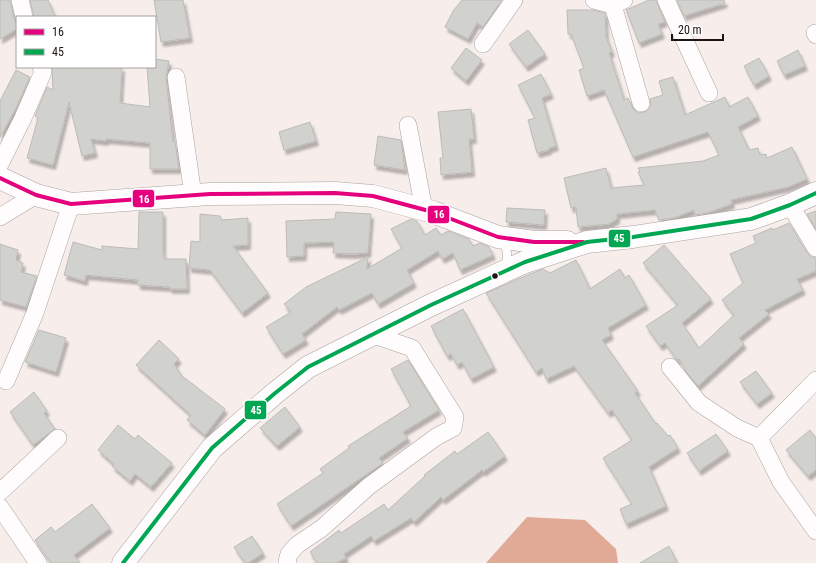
<svg xmlns="http://www.w3.org/2000/svg" width="816" height="563" font-family="'Roboto Condensed',sans-serif">
<style>
.water{fill:#e0aa96}
.building{fill:#d1d1cd;stroke:#bcbbb8;filter:url(#shadow)}
.lines{fill:none;stroke-linecap:round;stroke-linejoin:round}
.service-casing{stroke:#aaa3a0;stroke-width:9}
.minor-casing{stroke:#aaa3a0;stroke-width:18}
.secondary-casing{stroke:#aaa3a0;stroke-width:23}
.service{stroke:#fefcfc;stroke-width:8}
.minor{stroke:#fefcfc;stroke-width:17}
.secondary{stroke:#fefcfc;stroke-width:22}
.bus-1-casing{stroke:#fff;stroke-width:7}
.bus-2-casing{stroke:#fff;stroke-width:7}
.bus-1{stroke:#e5007d;stroke-width:4}
.bus-2{stroke:#00a651;stroke-width:4}
.bus-dot{fill:#1b1411;stroke:#fff;stroke-width:1.5}
.line-badge{stroke:#fff;stroke-width:1.5}
.badge-label{font-size:11px;text-anchor:middle;font-weight:bold;fill:#fff}
</style>
<defs>
<filter id="shadow"><feDropShadow dx="2.5" dy="4.5" stdDeviation="1" flood-color="#0004"/></filter>
</defs>
<rect width="100%" height="100%" fill="#f7eeeb"/>
<!-- water -->
<path class="water" d="M527,517l58,3 31,29 2,14h-132z"/>
<!-- building -->
<g class="building">
<path d="M0,0h10l4,19 3,5v5l-17,10z"/>
<path d="M30,0h18l7,17h-21z"/>
<path d="M154,0h29l7,38 -29,4z"/>
<path d="M462,0h40l-19,27 -6,-4 -9,16 -23,-12 8,-16z"/>
<path d="M649,0h7l9,22 -7,2 4,10 -23,9 -13,-33z"/>
<path d="M677,0h47l1,3 -41,13z"/>
<path d="M567,10h26l12,3 1,24 6,15 -3,1 15,47 4,-2 6,12 5,3 5,-1 4,-2 3,-5 -1,-6 13,-4 -4,-14 14,-4 12,38 40,-18 4,10 19,-10 10,19 -20,11 11,23 9,-2 2,7 6,-1 1,4 25,-11 15,32 -19,8 -57,13 1,4 -25,9 -12,2 -1,-5 -20,8 -15,2 -4,-10 -38,4v5l-8,5 -31,3 -2,-20 -5,1 -7,-30 42,-10 5,20 33,-3 -6,-13 2,-1 -2,-3 65,-7 16,-6 -11,-23 -75,25 -29,-67 -17,6 -8,-26 5,-2 -13,-34h-3z"/>
<path d="M528,30l17,24 -19,13 -17,-23z"/>
<path d="M466,48l16,12 -16,21 -15,-13z"/>
<path d="M798,50l7,16 -21,9 -7,-14z"/>
<path d="M759,58l10,18 -15,9 -10,-19z"/>
<path d="M155,59l14,2 -3,17 7,64h2l4,27h-29v-26l-44,-4v2l-15,-2 4,14 -13,3 -13,-54 -16,63 -26,-7 11,-40 -3,-2 12,-29 6,3 -1,-23h70l-2,36 30,4 -3,-40h8z"/>
<path d="M16,70l14,7 -14,31 -16,29v-36z"/>
<path d="M541,74l10,20 -9,4 14,48 -7,2v2l-12,3 -9,-33 7,-2 -17,-33z"/>
<path d="M471,109l3,30h-5l3,33 -31,3 -1,-17h3l-5,-46z"/>
<path d="M310,122l6,19 -32,9 -5,-18z"/>
<path d="M378,136l23,4 4,30 -31,-5z"/>
<path d="M507,208l38,2 -1,15 -38,-3z"/>
<path d="M816,211v18l-9,-15z"/>
<path d="M139,212h24v43h2l-1,4h22l1,30h-17v-2l-32,-2v-5l-52,-5 -1,6 -21,-6 9,-33 29,8v-4l36,3z"/>
<path d="M336,212l35,2 -3,39 -17,1 -18,-1 1,-11 -30,1v13l-17,1 -1,-36 49,-2z"/>
<path d="M200,214l20,2 2,4 26,-2v27l-15,1 35,47 -26,20 -32,-43 -21,-2 2,-27 9,1z"/>
<path d="M411,219l6,2 8,14 11,-7 5,7 7,-4 21,8 4,7 7,-3 9,4 4,8 -33,15 -7,-17 -11,6 -4,-8 -31,19 7,13 -36,21 -6,-11 -33,17 -2,-3 -35,27 4,6 -23,14 -17,-27 25,-15 -7,-8 22,-17 62,-30 -1,12 35,-21 -11,-19z"/>
<path d="M789,223l18,30 4,4 5,1v13l-19,8 6,11 -38,20 4,4 -30,24 5,6 -46,42 -11,-13 -8,-14 -2,1 -12,-17 -5,3 -14,-20 32,-21 -35,-42 21,-18 47,54 -29,24 17,25 35,-33 -12,-15 21,-17 -13,-29 26,-11 -3,-7 19,-8 1,2z"/>
<path d="M0,244l18,6 -2,10 7,3 -2,9 16,4 -11,31 -26,-7z"/>
<path d="M576,260l14,29 30,-20 5,9 4,-3 17,30 -38,23 3,7 -9,5 36,51 -3,2 21,31 1,-1 11,13 2,-1 8,13 -29,19 17,39 -40,18 -6,-15 12,-5 -29,-46 29,-18 -20,-30 -4,3 -34,-47 -28,13 -4,-11 -6,4 -50,-79 44,-19 13,-5 7,4z"/>
<path d="M463,309l31,58 -23,12 -9,-17 -5,3 -6,-11 -4,2 -16,-30z"/>
<path d="M39,330l27,8 -10,34 -31,-10z"/>
<path d="M159,340l20,19 -5,5 10,15 1,-1 40,31 -20,26 -18,-15 4,-5 -55,-50z"/>
<path d="M408,360l31,50 -36,22 5,6 -29,20 4,5 -92,63 -14,-22 46,-31 -3,-4 29,-21 -1,-2 63,-40 -20,-37z"/>
<path d="M756,371l16,22 -15,11 -17,-22z"/>
<path d="M34,392l13,19 -3,2 11,16 -22,16 -23,-33z"/>
<path d="M285,407l15,20 -23,19 -17,-18z"/>
<path d="M118,425l17,14 3,-4 34,28 -21,24 -16,-13 -5,7 -18,-15 2,-2 -16,-14z"/>
<path d="M810,430l6,8v32l-8,6 -22,-26z"/>
<path d="M488,432l17,24 -22,16 -1,-2 -39,30 -2,-3 -27,25 -3,-4 -37,23 -3,-5 -27,18 2,4 -10,5h-19l-7,-11 29,-22 2,3 43,-29 4,6 37,-34 -1,-1 31,-24 2,3z"/>
<path d="M716,434l12,17 -29,20 -12,-18z"/>
<path d="M92,504l18,24 -36,27 6,8h-29l-16,-23 16,-13 4,5z"/>
<path d="M252,536l11,17 -15,10h-3l-11,-16z"/>
<path d="M669,546l8,17h-37z"/>
</g>
<g class="lines">
<!-- service casing -->
<g class="service-casing">
<path id="service" d="M502,241c7,8 5,17 4,27"/>
</g>
<!-- minor casing -->
<g class="minor-casing">
<g id="minor">
<path d="M20,0l4,17"/>
<path d="M594,0l19,5 11,-5"/>
<path d="M666,0l43,93"/>
<path d="M613,5l28,98"/>
<path d="M815,33l1,2"/>
<path d="M483,44l31,-44"/>
<path d="M176,77l17,118"/>
<path d="M408,125l16,85"/>
<path d="M0,164l23,-46 20,-46 -2,-5"/>
<path d="M790,205l26,43"/>
<path d="M0,217l36,-22"/>
<path d="M670,367l29,36 38,25 22,10"/>
<path d="M816,380l-57,58 22,44 35,49"/>
<path d="M6,381l29,-68 36,-109"/>
<path d="M0,492l58,-54"/>
<path d="M0,507l38,56"/>
<path d="M288,563l-1,-2 2,-7 8,-9 25,-17 47,-42 67,-49 17,-9 2,-11 -43,-69 -41,-14"/>
</g>
</g>
<!-- secondary casing -->
<g class="secondary-casing">
<g id="secondary">
<path d="M0,178l36,17 35,9 139,-10 125,-1 38,3 60,16 65,25 36,5h33"/>
<path d="M123,563l89,-115 62,-54 34,-27 123,-62 94,-43 62,-20 46,-5 118,-18 39,-14 26,-12"/>
</g>
</g>
<!-- service -->
<use href="#service" class="service"/>
<!-- minor -->
<use href="#minor" class="minor"/>
<!-- secondary -->
<use href="#secondary" class="secondary"/>
<!-- bus-1 casing -->
<g class="bus-1-casing">
<path id="bus-1" d="M0,178l36,17 35,9 139,-10 125,-1 38,3 60,16 65,25 36,5h49"/>
</g>
<!-- bus-2 casing -->
<g class="bus-2-casing">
<path id="bus-2" d="M123,563l89,-115 62,-54 34,-27 123,-62 94,-43 62,-20 46,-5 118,-18 39,-14 26,-12"/>
</g>
<!-- bus-1 -->
<use href="#bus-1" class="bus-1"/>
<!-- bus-2 -->
<use href="#bus-2" class="bus-2"/>
</g>
<!-- markers -->
<circle class="bus-dot" cx="495" cy="276" r="3.5"/>
<g class="line-badge">
<rect x="132" y="189" width="23" height="19" rx="4" fill="#e5007d"/>
<rect x="427" y="205" width="23" height="19" rx="4" fill="#e5007d"/>
<rect x="608" y="229" width="23" height="19" rx="4" fill="#00a651"/>
<rect x="244" y="400" width="23" height="20" rx="4" fill="#00a651"/>
</g>
<g class="badge-label">
<text x="144" y="203">16</text>
<text x="439" y="218">16</text>
<text x="619" y="242">45</text>
<text x="256" y="414">45</text>
</g>
<!-- legend -->
<rect x="16" y="16" width="140" height="52" fill="#ffffff" stroke="#a4a1a0"/>
<rect x="24" y="29" width="20" height="6" fill="#e5007d" stroke="#a4a1a0"/>
<text x="52" y="36" font-size="12" fill="#1b1411">16</text>
<rect x="24" y="49" width="20" height="6" fill="#00a651" stroke="#a4a1a0"/>
<text x="52" y="56" font-size="12" fill="#1b1411">45</text>
<!-- scale -->
<path d="M672 34v6h51v-6" fill="none" stroke="#1b1411" stroke-width="2"/>
<text x="678" y="34" font-size="12" fill="#1b1411" stroke="#ffffff" stroke-width="3" paint-order="stroke">20 m</text>
</svg>
